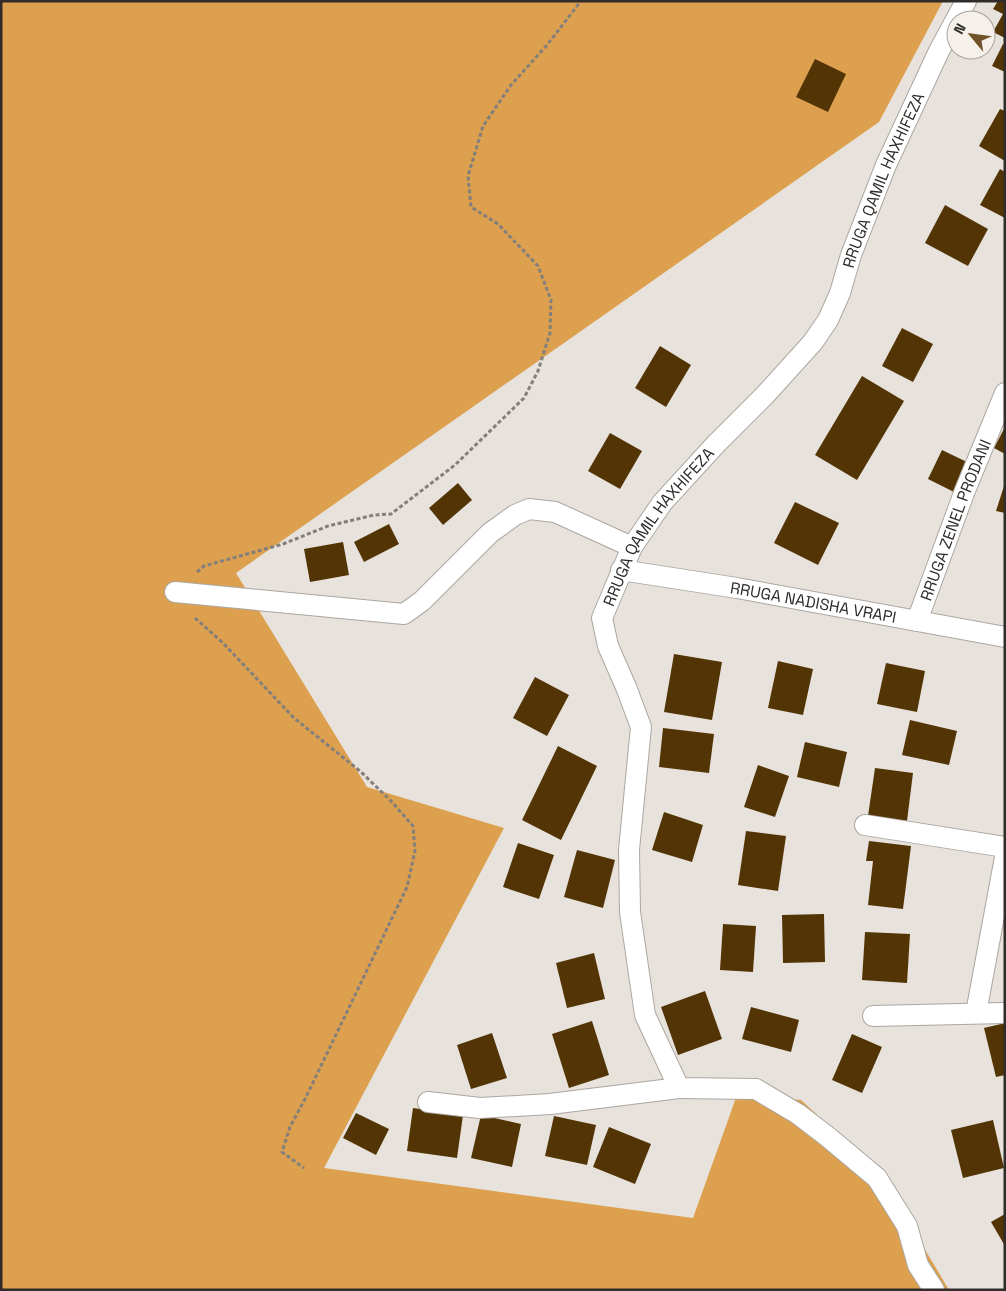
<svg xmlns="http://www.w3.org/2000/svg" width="1006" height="1291" font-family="'Space Grotesk',sans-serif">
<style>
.forest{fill:#dca04f}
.building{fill:#533505}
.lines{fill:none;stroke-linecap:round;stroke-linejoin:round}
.minor-casing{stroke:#aca6a0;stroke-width:22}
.path{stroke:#847f7b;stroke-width:3;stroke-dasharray:4 2.5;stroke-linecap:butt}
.minor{stroke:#fff;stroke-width:20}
.labels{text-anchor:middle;stroke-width:5;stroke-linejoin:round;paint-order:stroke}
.street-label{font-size:16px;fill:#2f2c2a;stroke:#f5f0e9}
</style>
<rect width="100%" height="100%" fill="#e8e2dc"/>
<!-- forest -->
<path class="forest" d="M1,1h942l-64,121 -643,451 131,214 137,41 -180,340 369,50 44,-123 64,5 78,72 70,118h-948z"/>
<!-- building -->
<g class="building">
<path d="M998,1h7v37l-12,-6 10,-18 -10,-5z"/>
<path d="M1003,44l2,1v27l-13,-6z"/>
<path d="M815,59l31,15 -18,38 -32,-15z"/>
<path d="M1000,109l5,2v50l-26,-15z"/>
<path d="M1000,169l5,3v46l-25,-13z"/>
<path d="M945,205l43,24 -20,37 -43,-23z"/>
<path d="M902,328l31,16 -20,38 -31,-16z"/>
<path d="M660,346l31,19 -25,42 -31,-19z"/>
<path d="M862,376l42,25 -47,79 -42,-25z"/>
<path d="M1005,427v27l-11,-6z"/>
<path d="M610,433l32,18 -22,38 -32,-18z"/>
<path d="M942,450l27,13 -15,29 -26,-13z"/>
<path d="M458,483l14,17 -29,25 -14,-17z"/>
<path d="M1004,486l1,1v26l-9,-2z"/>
<path d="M795,502l44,21 -21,42 -44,-22z"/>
<path d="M389,524l10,20 -35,18 -10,-20z"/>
<path d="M343,542l6,33 -39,7 -6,-33z"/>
<path d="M674,654l48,8 -10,58 -48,-8z"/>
<path d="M778,661l35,8 -10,46 -35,-7z"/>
<path d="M886,663l39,8 -8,41 -40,-8z"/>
<path d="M535,677l34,18 -22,41 -34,-18z"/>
<path d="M910,720l47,11 -8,34 -47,-10z"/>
<path d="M663,728l51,6 -5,39 -50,-6z"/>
<path d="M805,742l42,10 -8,35 -42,-10z"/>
<path d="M558,746l39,20 -36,74 -39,-20z"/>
<path d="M758,765l31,11 -14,41 -31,-10z"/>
<path d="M875,768l38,5 -6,48 -39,-5z"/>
<path d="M664,812l39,13 -11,37 -40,-12z"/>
<path d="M746,831l40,5 -8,55 -40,-6z"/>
<path d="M869,841l42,5 -8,63 -35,-4 5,-44h-7z"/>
<path d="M518,843l36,12 -15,44 -36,-12z"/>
<path d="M577,850l38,10 -12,48 -39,-11z"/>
<path d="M824,914l1,48 -42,1 -1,-48z"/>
<path d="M723,924l33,2 -3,46 -33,-2z"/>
<path d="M865,932l45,2 -3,49 -45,-3z"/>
<path d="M594,953l11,46 -38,9 -11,-45z"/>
<path d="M705,991l17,48 -44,16 -17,-48z"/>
<path d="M751,1007l48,13 -8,32 -49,-13z"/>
<path d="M592,1021l17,54 -40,13 -17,-54z"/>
<path d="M1005,1023v52l-9,2 -12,-49z"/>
<path d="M492,1033l15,45 -36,11 -14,-44z"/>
<path d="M852,1034l30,13 -20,46 -30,-13z"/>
<path d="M413,1108l50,7 -6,43 -50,-7z"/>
<path d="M356,1113l33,16 -13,26 -33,-17z"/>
<path d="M481,1115l40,9 -9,43 -41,-9z"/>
<path d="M554,1116l42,9 -9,40 -42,-9z"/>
<path d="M993,1120l11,48 -41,10 -12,-48z"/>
<path d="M609,1127l42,17 -16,40 -42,-17z"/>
<path d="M1005,1214v32l-14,-24z"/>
</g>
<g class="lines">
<!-- minor casing -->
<g class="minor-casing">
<g id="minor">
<path id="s1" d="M621,570l116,18 268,49"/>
<path d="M175,592l229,22 18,-13 68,-68 25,-18 14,-6 26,3 77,35"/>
<path id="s2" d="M917,621l47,-128 41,-100"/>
<path d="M865,825l140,22"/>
<path d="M976,1013l29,-156"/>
<path d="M873,1016l132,-3"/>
<path d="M428,1102l52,6 70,-4 129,-16"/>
<path id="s3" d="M934,1290l-16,-25 -11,-39 -30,-48 -49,-41 -30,-23 -42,-25 -77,-1 -34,-73 -15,-103 -1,-62 12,-123 -15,-40 -18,-41 -6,-28 30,-71 30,-44 54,-59 49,-49 48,-53 15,-22 12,-27 11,-38 35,-90 53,-114 27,-50"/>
</g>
</g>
<!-- path -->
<g class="path">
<path d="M197,572l7,-6 79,-22 45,-18 46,-11 17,-1 64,-49 69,-67 14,-27 12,-38 1,-33 -13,-34 -40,-42 -27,-17 -3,-31 15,-50 28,-41 36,-40 34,-44"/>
<path d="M195,618l28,25 71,75 66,53 30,29 23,26 2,25 -8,36 -101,210 -16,30 -8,25 22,16"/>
</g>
<!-- minor -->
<use href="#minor" class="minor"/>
</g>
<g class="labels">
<!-- street labels -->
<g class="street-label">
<text dy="6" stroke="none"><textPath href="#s3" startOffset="1369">RRUGA QAMIL HAXHIFEZA</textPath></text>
<text dy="6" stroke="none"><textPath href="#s2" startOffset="108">RRUGA ZENEL PRODANI</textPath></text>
<text dy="6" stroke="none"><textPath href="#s3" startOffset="949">RRUGA QAMIL HAXHIFEZA</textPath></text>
<text dy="6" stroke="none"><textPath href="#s1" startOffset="195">RRUGA NADISHA VRAPI</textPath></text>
</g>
</g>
<!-- border -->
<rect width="1006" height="1291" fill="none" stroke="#2f2c2a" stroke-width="5"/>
<!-- north arrow -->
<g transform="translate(971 35) rotate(299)"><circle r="24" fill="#f5f0e9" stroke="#a6a29d"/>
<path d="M0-4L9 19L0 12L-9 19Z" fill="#725228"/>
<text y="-8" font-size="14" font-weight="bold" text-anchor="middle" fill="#2f2c2a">N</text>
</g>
</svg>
